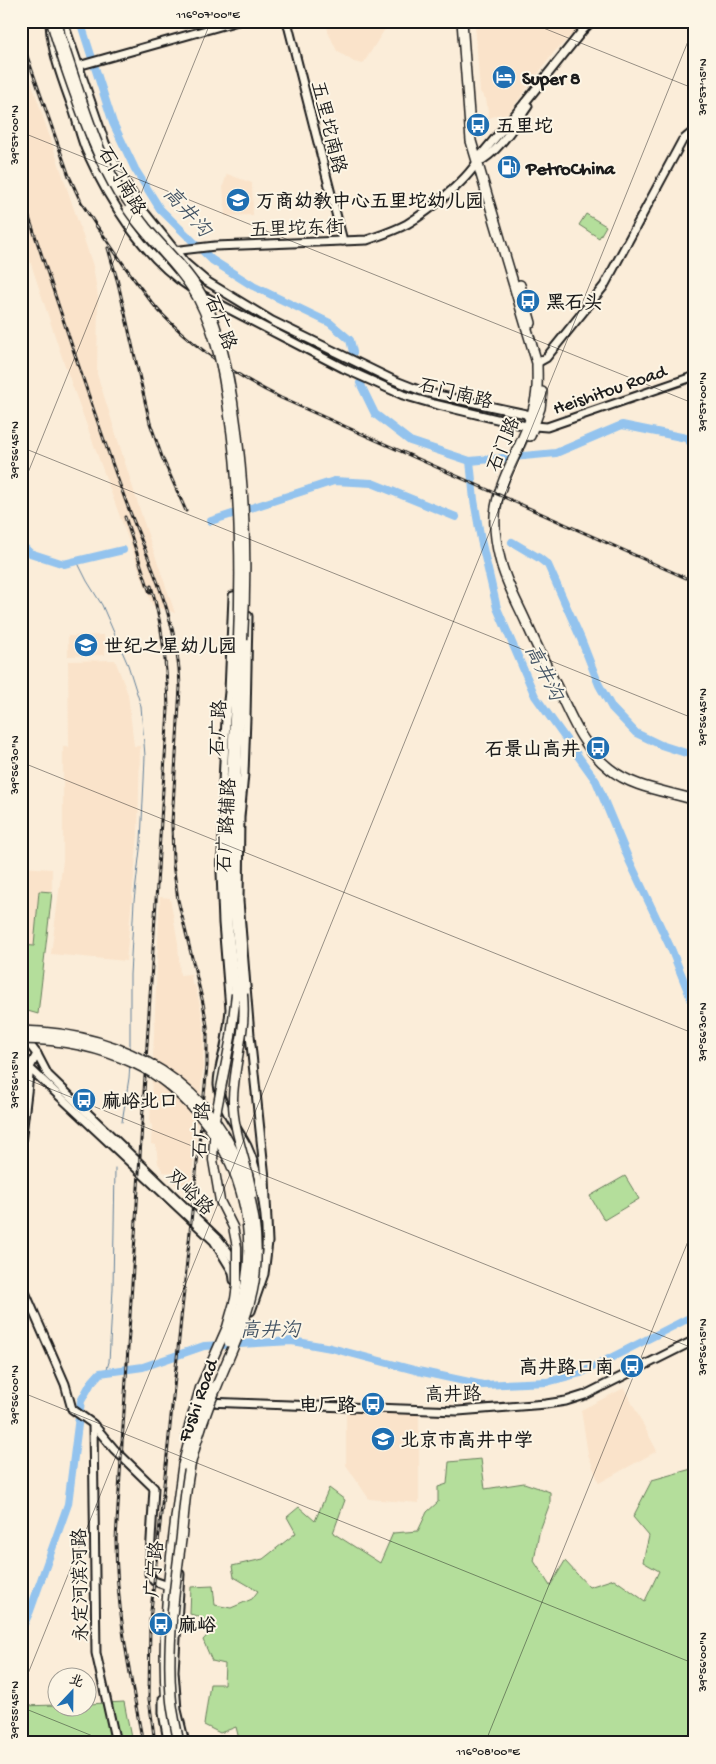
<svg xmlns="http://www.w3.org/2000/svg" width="716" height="1764" font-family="'Gochi Hand','LXGW WenKai TC',sans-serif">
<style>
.built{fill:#fae3ca}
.green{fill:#b4de9b;stroke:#687d5c}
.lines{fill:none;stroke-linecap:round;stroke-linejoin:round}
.stream{stroke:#63809a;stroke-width:1}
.river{stroke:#93c3ee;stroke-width:8}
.secondary-casing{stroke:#1c1c1c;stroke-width:11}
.primary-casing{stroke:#1c1c1c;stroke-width:11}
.highway-casing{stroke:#1c1c1c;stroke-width:12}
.secondary{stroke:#fcf5e5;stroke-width:7}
.primary{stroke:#fcf5e5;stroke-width:8}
.highway{stroke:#fcf5e5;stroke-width:9}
.rail-casing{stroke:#1c1c1c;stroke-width:3}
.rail{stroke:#fcf5e5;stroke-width:1;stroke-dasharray:4;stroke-linecap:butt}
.primary-bridge-casing{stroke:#1c1c1c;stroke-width:11;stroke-linecap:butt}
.highway-bridge-casing{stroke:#1c1c1c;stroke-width:12;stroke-linecap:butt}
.primary-bridge{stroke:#fcf5e5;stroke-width:8}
.highway-bridge{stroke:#fcf5e5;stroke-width:9}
.ticks{fill:none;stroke:#1c1c1c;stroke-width:1;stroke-opacity:0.45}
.labels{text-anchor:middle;stroke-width:4;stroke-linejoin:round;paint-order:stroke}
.poi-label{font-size:19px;font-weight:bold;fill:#1c1c1c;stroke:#fcf5e5;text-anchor:start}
.street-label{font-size:19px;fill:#1c1c1c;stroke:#fcf5e5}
.water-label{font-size:20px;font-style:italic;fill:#465666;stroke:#fcf5e5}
.neatline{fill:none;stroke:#1c1c1c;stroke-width:2}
.ticks-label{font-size:12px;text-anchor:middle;fill:#1c1c1c}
</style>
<rect width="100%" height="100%" fill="#fbedd9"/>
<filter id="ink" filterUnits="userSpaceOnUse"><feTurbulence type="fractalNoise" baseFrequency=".02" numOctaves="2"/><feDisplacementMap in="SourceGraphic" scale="10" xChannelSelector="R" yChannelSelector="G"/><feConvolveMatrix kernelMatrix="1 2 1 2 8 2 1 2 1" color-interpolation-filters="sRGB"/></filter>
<g filter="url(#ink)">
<!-- built -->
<g class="built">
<path d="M327,21h63l-27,43 -9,-2 -17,-11 -9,-19z"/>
<path d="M480,21h107l-32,30 -51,68 -4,-5 -11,4 -3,-19 -6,-7 -5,-68z"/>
<path d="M21,51l72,215 5,31 -1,77 48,152 30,87 -23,-8 -89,-245 -42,-126z"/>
<path d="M227,174l25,9 1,32 -28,1 -2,-30z"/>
<path d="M104,635l1,20 -37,1v-20z"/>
<path d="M115,660l13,34 6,52h6l-2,88 -12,127 -75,-7 12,-94v-113h6l-1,-86z"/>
<path d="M21,867l31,2v23l-13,-1 -5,55 -13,-1z"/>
<path d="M160,897l10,1 8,45 2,32 11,-1 1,11h3l5,20 4,23 -1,41 -13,122 -7,-1 -9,-7 1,-10 -12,-1 -5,-9 -2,-18 -5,-1 1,-19 -2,-1z"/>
<path d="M624,1388l33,63 -58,32 -11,-29 -7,-44z"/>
<path d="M346,1410l73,2v91l-50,-4 -23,-34z"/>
</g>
<!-- green -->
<g class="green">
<path d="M586,214l20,12 -7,12 -20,-13z"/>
<path d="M39,891l13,1 -14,122 -17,-5v-64l13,1z"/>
<path d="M625,1176l14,23 -35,21 -14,-24z"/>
<path d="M481,1459l4,30 39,-6 26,9v11l-11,30 -5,28 16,25 15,-25 24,26 25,-8 31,22 14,-30 -16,-9 6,-26 -16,-19 19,-37 43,-12v275h-455l-4,-16 -16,6 -16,-8 6,-41h14l1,-20 -13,-3 -9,-21 12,-13 -18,-11 -7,-2 1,-27 22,-1 2,19 16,3 21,-9 6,-8 -24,-14 -2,-11 31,-7 33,-26 -9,-16 12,-10 16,14 14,-33 16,12 -12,33 47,30 13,-30 25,-2 9,-19 11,-10v-15l9,-3 2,-22z"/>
<path d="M124,1702l8,41h-111l1,-37 35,-1 1,1h30v-2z"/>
</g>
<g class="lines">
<!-- stream -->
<g class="stream">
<path d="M77,561l10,20 15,24 26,60 13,41 4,50 -1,24 -3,61 -7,60 -4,74v75"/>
<path d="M122,1122l7,-44 1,-14"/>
<path d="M106,1372l3,-10 4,-73 2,-121"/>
</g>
<!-- river -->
<g class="river">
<path d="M80,21l33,102 22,46 25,40 52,51 41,26 77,37 20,17 3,12"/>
<path d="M360,383l15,31 35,27 60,20 4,39 7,40 16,68 38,88 61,85 33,79 43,91 23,58"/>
<path d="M470,461l86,-8 66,-28 64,13 9,9"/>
<path d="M211,521l123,-40 38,2 84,34"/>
<path d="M512,542l27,16 9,7 33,74 18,46 13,23 24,25 25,12 34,11"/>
<path d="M21,544l9,9 34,11 59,-14"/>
<path d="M21,1630l9,-19 38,-107 13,-103 10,-18 9,-10 43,-6 61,-21 88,-5 39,7 87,23 65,14 64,-3 34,-9 114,-58"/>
</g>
<!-- secondary casing -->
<g class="secondary-casing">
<g id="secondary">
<path d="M63,21l42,122 13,27 23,38 44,55 21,18 66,40 119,58 33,13 102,22 6,10"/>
<path d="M287,21l56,220"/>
<path d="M50,24c2,30 13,57 23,85 5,14 8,30 14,43 22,49 58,107 104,136"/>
<path d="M78,66l160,-45"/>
<path d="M477,163c22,-11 37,-37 51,-57"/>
<path d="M172,251l43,-5 152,-6c14,-5 27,-9 40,-16 22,-13 64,-46 74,-69l42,-50 60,-75 9,-9"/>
<path d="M202,295l141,73 60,27 31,9 88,21 25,2 148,-51"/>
<path d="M537,363l9,-5 58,-72 78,-145 13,-11"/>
<path d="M244,594l-11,2 -4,96 -3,27 -3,64 1,35 -3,54 2,51 7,86c-1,13 -3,25 -5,38 -3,12 -7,25 -7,37 2,23 19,43 29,62 16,35 28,103 11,138l-7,1"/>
<path d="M248,616l-2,102 -2,56 -4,43 -1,84 11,134 15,143 3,64 -4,32 -13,37"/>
<path d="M23,1036l14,18 11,21 170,164 21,27 6,16"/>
<path d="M21,1060l193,181 19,31 1,8"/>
<path d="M21,1143l9,-76 7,-13"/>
<path d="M21,1283l44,101 7,25 21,15 21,25 40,39 -5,86 5,7 14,5"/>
<path d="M206,1402l252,9 88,-7 20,-3 19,-6 110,-55"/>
<path d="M93,1425l3,228 20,90"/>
<path d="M180,1574l-6,97 3,39 8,33"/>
<path d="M163,1699v14l4,22"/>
</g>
</g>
<!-- primary casing -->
<g class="primary-casing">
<g id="primary">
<path d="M243,640l-10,208 1,61 9,85"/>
<path d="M236,994l-8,-65 -2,-50 12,-239"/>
</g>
</g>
<!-- highway casing -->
<g class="highway-casing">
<g id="highway">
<path d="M462,21l9,120 66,222c0,11 1,23 -1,34 -6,39 -33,71 -40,110 -3,17 0,36 4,52 5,22 17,43 26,63 10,22 20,44 31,65 14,30 26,61 53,82 23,19 57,22 85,31"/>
<path d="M520,285l11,38"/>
<path d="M530,436l10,-28 2,-16"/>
<path d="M172,1743c-16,-88 -1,-190 11,-278"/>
</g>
</g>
<!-- secondary -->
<use href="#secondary" class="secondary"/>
<!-- primary -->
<use href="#primary" class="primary"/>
<!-- highway -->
<use href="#highway" class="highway"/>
<!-- rail casing -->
<g class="rail-casing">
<g id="rail">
<path d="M21,39l48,137 12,26 18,28"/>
<path d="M21,194c35,102 67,204 104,305 23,61 54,121 55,188l-8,136 1,41 5,36 25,103 4,23v40l-57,555 -1,78 6,44"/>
<path d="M96,225c21,29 40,60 64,87 34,36 77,64 121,86l414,184"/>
<path d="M108,248l10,35 32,140 12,34 24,54"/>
<path d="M125,517l25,76"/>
<path d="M143,1743c-13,-68 -27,-135 -27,-204l52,-830c-1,-42 -5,-83 -17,-123"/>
</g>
</g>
<!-- rail -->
<use href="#rail" class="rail"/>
<!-- primary-bridge casing -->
<g class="primary-bridge-casing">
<g id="primary-bridge">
<path d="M51,21c7,27 16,52 25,77 12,34 24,65 42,96"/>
<path d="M58,21l2,13c18,51 36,121 66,165 6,9 13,19 20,28 20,24 45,45 59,74 16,32 22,66 28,101 12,79 15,159 10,238"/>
<path d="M128,210c21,31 53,57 70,89 18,35 25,72 30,110 12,76 13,153 10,231"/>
<path d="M243,994c1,13 1,26 -1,38 -3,23 -9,46 -9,69 0,32 15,62 19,93"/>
<path d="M186,1437l14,-49 27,-61 8,-28 2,-14v-38l-4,-20 -13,-26 -7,-41 2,-41 16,-82 5,-43"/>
</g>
</g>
<!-- highway-bridge casing -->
<g class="highway-bridge-casing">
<g id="highway-bridge">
<path d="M21,1031c104,2 196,53 226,156 9,32 12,61 7,95 -6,37 -24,71 -38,106 -10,23 -19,49 -25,74 -6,25 -7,52 -10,78 -7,51 -14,104 -10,156 1,16 5,31 8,47"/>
<path d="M21,1039c40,0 79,8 115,25 24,11 44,29 62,49 57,66 64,150 31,229"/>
<path d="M183,1465l8,-31 19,-48"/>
</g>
</g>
<!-- primary-bridge -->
<use href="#primary-bridge" class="primary-bridge"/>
<!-- highway-bridge -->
<use href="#highway-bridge" class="highway-bridge"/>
</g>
</g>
<!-- ticks -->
<path class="ticks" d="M526,21l169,68M21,132l674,272M21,447l674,272M21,490l190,-469M21,762l674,272M21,1077l674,272M21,1392l674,272M21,1691l674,-1667M21,1707l89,36M485,1743l210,-519"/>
<!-- icons -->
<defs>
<g id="hotel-disc" transform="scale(1.25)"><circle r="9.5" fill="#1f6fb2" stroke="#fcf5e5"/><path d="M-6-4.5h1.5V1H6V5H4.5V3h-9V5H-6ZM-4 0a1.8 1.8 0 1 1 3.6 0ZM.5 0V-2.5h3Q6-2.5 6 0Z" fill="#fff"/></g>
<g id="bus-disc" transform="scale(1.25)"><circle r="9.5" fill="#1f6fb2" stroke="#fcf5e5"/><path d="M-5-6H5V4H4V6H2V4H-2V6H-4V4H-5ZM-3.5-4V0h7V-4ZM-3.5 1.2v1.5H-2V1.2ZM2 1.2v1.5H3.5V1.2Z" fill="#fff"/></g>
<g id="fuel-disc" transform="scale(1.25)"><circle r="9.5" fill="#1f6fb2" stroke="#fcf5e5"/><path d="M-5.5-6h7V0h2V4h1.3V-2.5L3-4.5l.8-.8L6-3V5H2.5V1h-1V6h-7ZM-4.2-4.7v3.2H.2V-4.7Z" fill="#fff"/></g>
<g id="school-disc" transform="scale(1.25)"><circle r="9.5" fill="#1f6fb2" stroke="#fcf5e5"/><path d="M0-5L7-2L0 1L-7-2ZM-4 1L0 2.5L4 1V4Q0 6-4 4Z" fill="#fff"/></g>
</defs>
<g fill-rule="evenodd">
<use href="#hotel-disc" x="504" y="77"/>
<use href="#bus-disc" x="478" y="125"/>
<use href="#fuel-disc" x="509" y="167"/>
<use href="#school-disc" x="238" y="200"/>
<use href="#bus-disc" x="528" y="301"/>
<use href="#school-disc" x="86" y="645"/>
<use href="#bus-disc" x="598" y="748"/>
<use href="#bus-disc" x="84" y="1100"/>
<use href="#bus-disc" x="632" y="1366"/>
<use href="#bus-disc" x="373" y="1404"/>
<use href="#school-disc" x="383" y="1439"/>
<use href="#bus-disc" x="161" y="1624"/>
</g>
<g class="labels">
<!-- poi labels -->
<g class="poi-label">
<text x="522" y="84">Super 8</text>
<text x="496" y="132">五里坨</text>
<text x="526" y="174">PetroChina</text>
<text x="256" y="207">万商幼教中心五里坨幼儿园</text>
<text x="546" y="308">黑石头</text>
<text x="104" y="652">世纪之星幼儿园</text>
<text x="580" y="755" text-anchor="end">石景山高井</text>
<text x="102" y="1107">麻峪北口</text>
<text x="614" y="1373" text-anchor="end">高井路口南</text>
<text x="356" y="1411" text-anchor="end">电厂路</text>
<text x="400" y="1446">北京市高井中学</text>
<text x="178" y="1631">麻峪</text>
</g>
<!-- street labels -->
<g class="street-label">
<text transform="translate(330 127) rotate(76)" y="7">五里坨南路</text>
<text transform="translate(123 180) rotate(60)" y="7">石门南路</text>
<text transform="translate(297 227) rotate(-2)" y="7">五里坨东街</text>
<text transform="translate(222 322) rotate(69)" y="7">石广路</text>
<text transform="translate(609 388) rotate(-19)" y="7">Heishitou Road</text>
<text transform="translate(456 392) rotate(14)" y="7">石门南路</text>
<text transform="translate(502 444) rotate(-68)" y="7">石门路</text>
<text transform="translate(217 728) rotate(-87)" y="7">石广路</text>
<text transform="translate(225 825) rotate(-87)" y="7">石广路辅路</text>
<text transform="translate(200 1130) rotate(-86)" y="7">石广路</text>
<text transform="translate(191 1191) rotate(44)" y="7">双峪路</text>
<text transform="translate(453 1393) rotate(-1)" y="7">高井路</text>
<text transform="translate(196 1400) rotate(-70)" y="7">Fushi Road</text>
<text transform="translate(153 1569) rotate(-85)" y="7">广宁路</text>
<text transform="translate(79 1585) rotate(-91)" y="7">永定河滨河路</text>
</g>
<!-- water labels -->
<g class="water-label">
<text transform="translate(188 211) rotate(48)" y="7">高井沟</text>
<text transform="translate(545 672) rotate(63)" y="7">高井沟</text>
<text x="270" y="1336">高井沟</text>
</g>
</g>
<!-- margin -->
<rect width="716" height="1764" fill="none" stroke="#fcf5e5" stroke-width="55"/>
<!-- north arrow -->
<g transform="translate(72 1692) rotate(22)"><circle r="24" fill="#fcf5e5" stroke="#a29e95"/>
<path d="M0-4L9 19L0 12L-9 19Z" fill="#1f6fb2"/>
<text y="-8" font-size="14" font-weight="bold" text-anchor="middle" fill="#1c1c1c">北</text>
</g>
<rect x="28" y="28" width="660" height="1708" class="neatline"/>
<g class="ticks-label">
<text x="208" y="18">116°07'00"E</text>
<text transform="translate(702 87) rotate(-90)" y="4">39°57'15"N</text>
<text transform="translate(14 135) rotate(-90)" y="4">39°57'00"N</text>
<text transform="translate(702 402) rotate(-90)" y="4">39°57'00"N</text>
<text transform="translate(14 450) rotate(-90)" y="4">39°56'45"N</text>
<text transform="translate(702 717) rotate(-90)" y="4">39°56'45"N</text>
<text transform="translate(14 765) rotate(-90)" y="4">39°56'30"N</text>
<text transform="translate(702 1032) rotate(-90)" y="4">39°56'30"N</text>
<text transform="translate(14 1080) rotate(-90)" y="4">39°56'15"N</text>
<text transform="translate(702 1347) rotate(-90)" y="4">39°56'15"N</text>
<text transform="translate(14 1395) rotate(-90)" y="4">39°56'00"N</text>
<text transform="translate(702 1662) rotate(-90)" y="4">39°56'00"N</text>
<text transform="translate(14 1710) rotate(-90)" y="4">39°55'45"N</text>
<text x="488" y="1755">116°08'00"E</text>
</g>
</svg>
